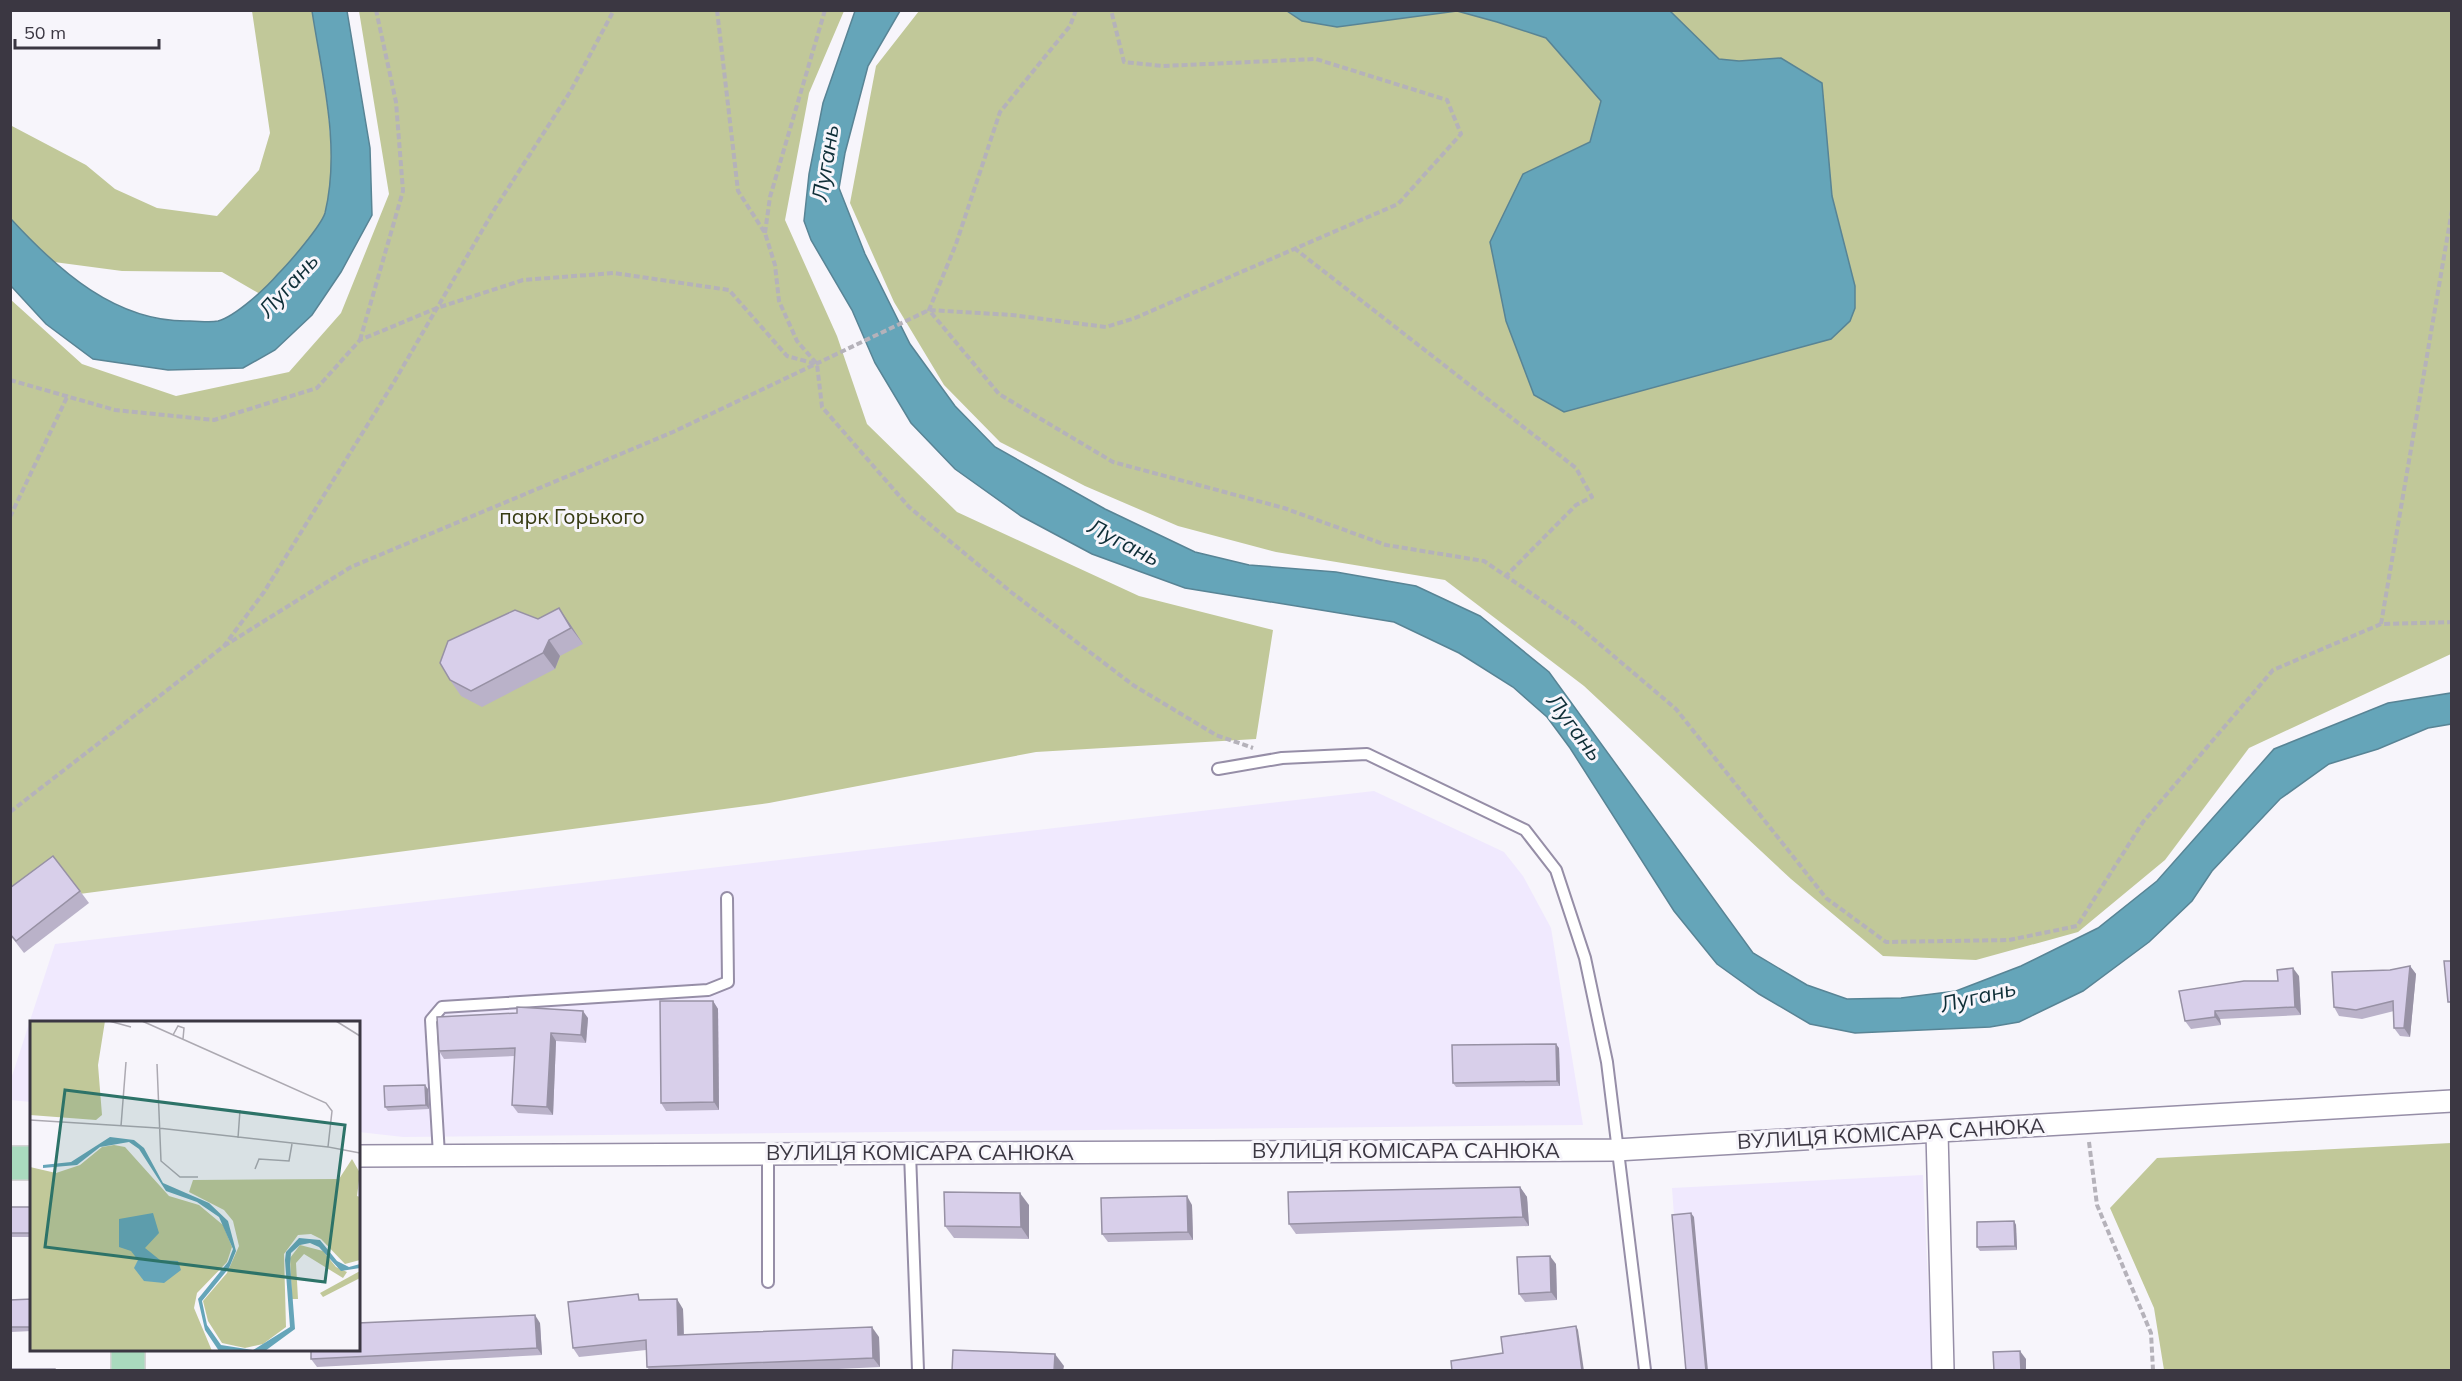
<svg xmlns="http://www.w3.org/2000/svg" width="2462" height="1381" font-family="Mulish,sans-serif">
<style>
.built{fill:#f0e9fe}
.green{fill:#c1c899}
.water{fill:#65a5b9;stroke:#588495;stroke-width:1.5}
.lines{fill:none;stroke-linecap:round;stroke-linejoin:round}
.service-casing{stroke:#968ea7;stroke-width:14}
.minor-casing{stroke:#968ea7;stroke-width:24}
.primary-casing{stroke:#d4d3d5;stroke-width:36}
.path{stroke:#b5b2ba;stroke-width:4;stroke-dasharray:6 3;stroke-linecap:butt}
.service{stroke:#fff;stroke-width:10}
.minor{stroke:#fff;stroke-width:21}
.primary{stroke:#a9dabe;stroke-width:33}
.wall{fill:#bab2c9}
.shaded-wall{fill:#9791a4}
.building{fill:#d8cfea;stroke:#9791a4;stroke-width:1.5}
.labels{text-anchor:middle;stroke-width:6;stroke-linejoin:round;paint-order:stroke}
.park-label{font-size:21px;fill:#373b12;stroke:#f7f5fb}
.street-label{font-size:21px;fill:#3b3742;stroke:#f7f5fb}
.water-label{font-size:22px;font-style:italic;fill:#0e2e37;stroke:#f7f5fb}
.inset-road{fill:none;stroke:#aca9b1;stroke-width:1.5}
.view{fill:#2d7368;fill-opacity:0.15;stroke:#2d7368;stroke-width:3}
.inset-edge{fill:none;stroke:#3b3742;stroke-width:3}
</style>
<rect width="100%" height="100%" fill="#f7f5fb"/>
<!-- built -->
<g class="built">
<path d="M1374,791l130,61 19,24 28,52 32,197 -1180,12 -44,-5 -1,-110h-326l-1,80 -20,-2v-21l44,-135z"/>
<path d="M1923,1175l9,195h-247l-13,-182z"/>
</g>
<!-- green -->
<g class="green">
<path d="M252,11h62c6,50 29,160 10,205 -8,20 -47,60 -64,78l-38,-22 -100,-1 -68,-9 -43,-41 -1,-96 76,40 29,24 42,19 60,8 42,-46 11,-37z"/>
<path d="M359,11h485l-35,82 -24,127 52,116 30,88 90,88 182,84 134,34 -17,109 -220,13 -267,51 -758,100 -1,-604 72,65 94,32 113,-24 52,-59 48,-119z"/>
<path d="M919,11h1532v643l-202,94 -84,112 -87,72 -102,28 -93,-4 -92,-77 -207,-193 -139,-106 -169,-28 -98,-26 -93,-40 -85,-44 -56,-57 -50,-83 -44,-99 26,-137z"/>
<path d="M2451,1143v227h-287l-10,-62 -44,-100 47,-50z"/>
</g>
<!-- water -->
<g class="water">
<path d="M312,11h35l23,137 2,67 -31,57 -29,43 -37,35 -32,18 -75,2 -75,-11 -47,-35 -35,-38v-67c47,51 105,104 179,102 9,0 20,2 28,0 18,-5 48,-33 60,-47 11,-11 43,-48 47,-61 16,-66 -3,-137 -13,-202z"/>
<path d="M855,11h45l-32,55 -23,87 -6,35 26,66 45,90 45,62 40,41 110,62 90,43 54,13 87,7 80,14 64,30 69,56 204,281 54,32 40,14 54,-1 55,-7 65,-25 77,-38 59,-47 117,-132 114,-46 63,-10v31l-23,4 -50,21 -49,15 -49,35 -68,72 -20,30 -43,41 -66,49 -64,31 -29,5 -135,6 -45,-9 -51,-30 -42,-30 -43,-53 -104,-163 -23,-31 -34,-30 -54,-34 -65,-31 -209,-34 -93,-34 -71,-38 -66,-47 -44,-46 -36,-60 -23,-53 -41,-70 -7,-19 5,-47 14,-71z"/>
<path d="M1287,11h383l49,48 20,2 42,-3 41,25 10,113 23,90v22l-5,13 -19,18 -267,73 -30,-17 -28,-74 -16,-79 33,-68 67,-32 11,-41 -55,-63 -49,-16 -40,-11 -120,16 -35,-6z"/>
</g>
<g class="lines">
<!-- service casing -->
<g class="service-casing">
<g id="service">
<path d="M1218,769l64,-11 85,-4 158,76 31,40 29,88 22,104 38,308"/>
<path d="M910,1153l8,217"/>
<path d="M439,1155l-8,-135 11,-13 266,-17 20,-8 -1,-84"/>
<path d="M768,1282v-128"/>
</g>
</g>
<!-- minor casing -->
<g class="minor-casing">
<g id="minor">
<path d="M1937,1132l6,238"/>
<path d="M358,1156l1258,-6 836,-49"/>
</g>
</g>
<!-- primary casing -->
<g class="primary-casing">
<g id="primary">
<path d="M10,1163h22"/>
<path d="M128,1370v-20"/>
</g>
</g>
<!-- path -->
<g class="path">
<path d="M717,10l21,181 27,42 10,32 4,36 18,40 20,23 5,43 87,100 102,85 122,93 83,50 37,13"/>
<path d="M1076,10l-6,16 -70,86 -44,132 -27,66 70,84 114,68 171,46 102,37 98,16 92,63 100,85 150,189 60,44 123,-2 68,-14 66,-104 130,-152 108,-46 71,-2"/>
<path d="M765,233l5,-36 55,-187"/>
<path d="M1294,248l282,220 16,29 -16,8 -70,71"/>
<path d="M360,340l43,-149 -7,-89 -20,-92"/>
<path d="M10,380l105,30 99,10 103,-32 43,-48 77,-32 86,-28 91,-7 115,17 58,66 29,8"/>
<path d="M10,517l58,-122"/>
<path d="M2381,624l71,-414"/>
<path d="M224,646l127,-79 322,-135 256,-122 83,5 94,12 29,-9 263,-114 63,-70 -14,-34 -131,-41 -153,7 -39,-4 -13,-52"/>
<path d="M10,812l214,-166 40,-54 130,-210 100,-172 76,-118 44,-82"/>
<path d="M2089,1142l8,63 54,128 2,37"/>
</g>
<!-- service -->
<use href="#service" class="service"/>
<!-- minor -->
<use href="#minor" class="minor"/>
<!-- primary -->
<use href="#primary" class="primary"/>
</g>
<!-- wall -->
<g class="wall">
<path d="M538,619l32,5 13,20 -23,12 -5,13 -73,38 -21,-11 -11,-16z"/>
<path d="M10,888l70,3 9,12 -65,50 -14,-18z"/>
<path d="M2410,966l6,8 -6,63 -10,-1 -6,-8v-17l-32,8 -23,-3 -5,-9 56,-37z"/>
<path d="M2299,976l2,39 -81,4 1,6 -30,4 -6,-8 93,-40z"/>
<path d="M713,1001l5,8 1,101 -53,1 -5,-8z"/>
<path d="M588,1018l-2,25 -30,-2 -3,74 -35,-2 -6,-8 3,-49 -71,3 -5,-8z"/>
<path d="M1559,1048l1,38 -104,1 -3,-4z"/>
<path d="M428,1089l1,20 -41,2 -3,-4z"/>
<path d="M1520,1187l7,10 2,29 -233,8 -7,-10z"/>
<path d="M1029,1205v34l-75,-1 -9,-12z"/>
<path d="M1192,1205l1,35 -85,2 -6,-8z"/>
<rect x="10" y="1207" width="22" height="30"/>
<path d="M2014,1221l2,4 1,25 -37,1 -3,-4z"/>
<path d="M1556,1264l1,36 -32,2 -6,-8z"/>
<path d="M32,1299v32l-21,1 -1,-32z"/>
<path d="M642,1300l41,9 1,26 195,2 1,30 -83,4h-147l-3,-4 -1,-17 -67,7 -6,-9z"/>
<path d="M540,1323l2,32 -225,12 -6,-8z"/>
</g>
<!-- shaded-wall -->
<g class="shaded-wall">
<path d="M559,608l11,16 13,20 -12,-16z"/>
<path d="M549,640l11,16 -5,13 -12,-16z"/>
<path d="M2410,966l6,8 -6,63 -6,-9z"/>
<path d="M2293,968l6,8 2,39 -6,-8z"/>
<path d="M713,1001l5,8 1,101 -5,-8z"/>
<path d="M583,1011l5,7 -2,25 -5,-8z"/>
<path d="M2215,1011l5,8 1,6 -6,-8z"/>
<path d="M551,1033l5,8 -3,74 -6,-8z"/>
<path d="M1556,1044l3,4 1,38 -3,-5z"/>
<path d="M425,1085l3,4 1,20 -3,-4z"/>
<path d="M1520,1187l7,10 2,29 -6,-9z"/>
<path d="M1020,1193l9,12v34l-8,-12z"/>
<path d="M1187,1196l5,9 1,35 -5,-8z"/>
<path d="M1691,1213l3,4 14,154h-2z"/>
<path d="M2014,1221l2,4 1,25 -2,-4z"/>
<path d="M1550,1256l6,8 1,36 -6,-8z"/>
<path d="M677,1299l6,10 1,35 -6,-9z"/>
<path d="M535,1315l5,8 2,32 -5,-7z"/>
<path d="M1576,1326l2,4 6,41h-2z"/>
<path d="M872,1327l7,10 1,30 -7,-9z"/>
<path d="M2020,1351l6,8v12h-5z"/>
<path d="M1055,1354l9,12 -1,5h-9z"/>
</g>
<!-- building -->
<g class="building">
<path d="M559,608l12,20 -22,12 -6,13 -72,38 -21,-11 -10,-17 8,-22 67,-31 23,9z"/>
<path d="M53,856l27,35 -64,50 -6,-7v-46z"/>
<path d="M2444,961h7v41h-3z"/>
<path d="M2410,966l-6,62h-10l-1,-27 -37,9 -22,-3 -2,-35 58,-2z"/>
<path d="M2293,968l2,39 -80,4v6l-30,4 -6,-30 65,-10h34l-1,-11z"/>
<path d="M660,1001h53l1,101 -53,1z"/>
<path d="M517,1007l66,4 -2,24 -30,-2 -4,74 -35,-2 3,-57 -76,3 -2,-34 80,-4z"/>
<path d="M1556,1044l1,37 -104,2 -1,-38z"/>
<path d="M425,1085l1,20 -41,2 -1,-21z"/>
<path d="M1520,1187l3,30 -234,7 -1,-32z"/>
<path d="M944,1192l76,1 1,34 -76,-1z"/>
<path d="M1187,1196l1,36 -86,2 -1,-36z"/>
<rect x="10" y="1207" width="22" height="26"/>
<path d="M1691,1213l15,158h-20l-14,-156z"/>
<path d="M2014,1221l1,25 -38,1v-25z"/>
<path d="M1550,1256l1,36 -32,2 -2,-37z"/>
<path d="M638,1294l1,6 38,-1 1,36 194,-8 1,31 -226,9 -1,-27 -73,8 -5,-46z"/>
<path d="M32,1299v28h-22v-27z"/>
<path d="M535,1315l2,33 -226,11v-9h47v-27z"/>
<path d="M1576,1326l6,45h-130l-1,-10 52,-8 -2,-16z"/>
<path d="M953,1350l102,4 -1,17h-102z"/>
<path d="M2020,1351l1,20h-27l-1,-19z"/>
<rect x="10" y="1369" width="45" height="2"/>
</g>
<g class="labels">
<!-- park labels -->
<g class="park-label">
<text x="572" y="524">парк Горького</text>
</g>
<!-- street labels -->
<g class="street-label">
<text transform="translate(1891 1134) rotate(-3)" y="7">ВУЛИЦЯ КОМІСАРА САНЮКА</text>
<text x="1406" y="1158">ВУЛИЦЯ КОМІСАРА САНЮКА</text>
<text x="920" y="1160">ВУЛИЦЯ КОМІСАРА САНЮКА</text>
</g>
<!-- water labels -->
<g class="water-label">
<text transform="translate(825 163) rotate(-81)" y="8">Лугань</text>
<text transform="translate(288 285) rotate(-48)" y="8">Лугань</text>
<text transform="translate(1124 542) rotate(27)" y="8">Лугань</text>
<text transform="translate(1575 727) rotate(53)" y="8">Лугань</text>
<text transform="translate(1978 996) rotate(-13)" y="8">Лугань</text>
</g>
</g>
<!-- overview -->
<g transform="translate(30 1021)">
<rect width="330" height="330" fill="#f7f5fb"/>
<path d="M0,0h75l-7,44 4,50 -6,5 -66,-5zM84,124l11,2 44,49 30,9 24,20 9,22 -5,15 -30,31 -3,15 18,43h-182v-184l26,6 24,-8 22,-18zM322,138l8,14 -3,23 3,1v63l-15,4 -24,-25 -10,-5 -13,1 -14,19 2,73 -23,17 -18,4 -23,-5 -14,-22 -5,-20 24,-28 12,-27 -6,-25 -9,-11 -35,-18 4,-12 146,-1zM270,224l23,6 13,16 11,5 -4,6 -39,-24 -8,9 2,36h-6l-2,-41zM330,250v7l-37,19 -3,-4z" fill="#c1c899"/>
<path d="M80,116l24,3 10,8 19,35 46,20 19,18 8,30 -7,17 -27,33 5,24 14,20 32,5 37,-23 -5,-67 1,-8 13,-14 21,2 17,21 12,6 11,-3v4l-19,3 -22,-24 -9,-4 -10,2 -9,8 -1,11 5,65 -30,22h-46l-14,-21 -7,-31 30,-37 5,-13 -14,-32 -22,-15 -31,-11 -27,-42 -10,-7 -29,5 -23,18 -34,3v-3l28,-3zM123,192l6,20 -14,15 15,12 18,1 3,9 -17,13 -20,-2 -10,-13 4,-8 -7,-9 -12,-4v-28z" fill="#65a5b9"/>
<path class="inset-road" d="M79,0l22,6M112,0l184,82 6,8 -4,36 32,6M306,0l24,15M143,14l5,-9 6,2 -1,11M127,43l4,97 19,16h18M0,99l128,8 170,19M91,105l5,-64M208,117l2,-28M225,148l4,-10 30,2 3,-17"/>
<path class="view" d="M35,69l280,35 -20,157 -280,-35z"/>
<rect width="330" height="330" class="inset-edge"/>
</g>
<!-- border -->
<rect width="2462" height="1381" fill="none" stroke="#3b3742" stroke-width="24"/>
<!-- scale -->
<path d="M15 39v9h144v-9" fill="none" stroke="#3b3742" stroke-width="3"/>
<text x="24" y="39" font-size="18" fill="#3b3742" stroke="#f7f5fb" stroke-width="4.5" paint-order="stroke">50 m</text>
</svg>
